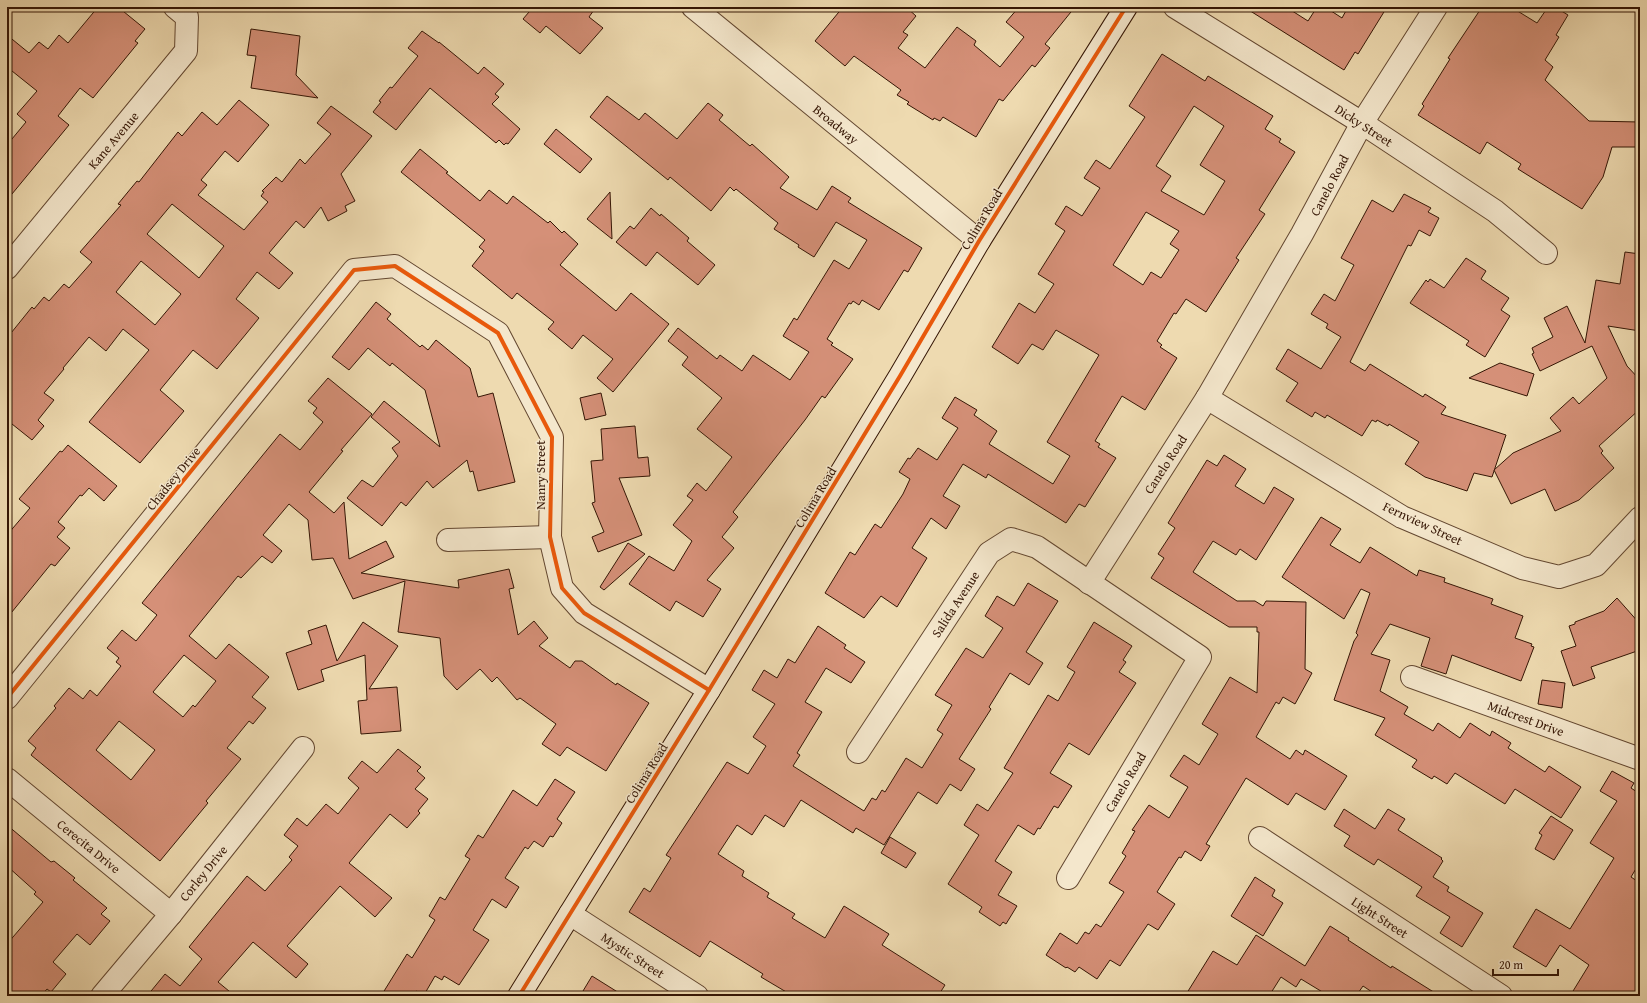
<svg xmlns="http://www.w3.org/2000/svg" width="1647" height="1003" font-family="'Gentium Book Plus',serif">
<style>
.building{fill:#d59078;stroke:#351605;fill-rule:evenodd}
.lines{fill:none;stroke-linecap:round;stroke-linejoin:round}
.minor-casing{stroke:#634730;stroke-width:24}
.tertiary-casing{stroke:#634730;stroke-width:24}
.secondary-casing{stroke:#351605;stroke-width:24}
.minor{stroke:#f4e7cc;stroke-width:22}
.tertiary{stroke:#f4e7cc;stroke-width:22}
.secondary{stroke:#f4e7cc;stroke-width:22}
.cycleway-casing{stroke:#f4e7cc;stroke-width:6}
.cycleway{stroke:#e8590c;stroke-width:4}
.labels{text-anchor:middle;stroke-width:3;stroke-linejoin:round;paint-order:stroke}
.street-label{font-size:13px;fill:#351605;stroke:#f4e7cc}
</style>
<rect width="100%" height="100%" fill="#eedab0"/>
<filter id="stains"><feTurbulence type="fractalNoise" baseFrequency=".005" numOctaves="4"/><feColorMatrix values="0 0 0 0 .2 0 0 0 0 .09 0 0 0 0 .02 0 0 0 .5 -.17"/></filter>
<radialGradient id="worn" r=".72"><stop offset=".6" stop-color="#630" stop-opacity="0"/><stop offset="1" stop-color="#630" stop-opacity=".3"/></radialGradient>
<!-- building -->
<g class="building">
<path d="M98,7h20l27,22 -10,12 3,2 -45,55 -13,-10 -22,28 11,9 -62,75v-55l19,-23 -9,-8 20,-23 -30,-24v-32l22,18 10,-11 9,7 11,-14 9,8z"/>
<path d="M523,7h73l-7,10 14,11 -23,26 -34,-28 -6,7 -17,-14 6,-7z"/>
<path d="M843,7h63l10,9 -13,16 5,3 -10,13 27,20 32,-41 19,14 -2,4 26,22 24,-30 -18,-15 13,-15h56l-30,37 5,4 -15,19 -3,-2 -29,36 -4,-2 -23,38 -33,-20 -3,4 -6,-3 -1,2 -26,-16 2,-2 -12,-7 4,-5 -47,-34 -9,10 -30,-25z"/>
<path d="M1244,7h42l22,14 9,-14h8l17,11 6,-11h39l-29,47 -3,-2 -11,18z"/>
<path d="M1482,7h29l26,16 11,-16h7l13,8 -12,20 3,2 -14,23 8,7 -8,13 44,41 51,1v25h-28l-9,30 -21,32 -64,-40 3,-5 -34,-22 -7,12 -62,-39 6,-9 -2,-2 28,-45 -2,-1z"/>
<path d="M251,29l49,7 -4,39 22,23 -67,-10 5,-32 -9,-1z"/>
<path d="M422,31l17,12v-1l39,32 6,-7 20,17 -9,10 4,3 -7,7 28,25 -12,15 -2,-1 -2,2 -5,-5 -3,3 -66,-55 -34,42 -23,-18 8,-10 -2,-1 11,-14 2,1 26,-32 -10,-8z"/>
<path d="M1162,54l43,27 3,-5 65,40 -8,13 16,10 -2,3 16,10 -36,58 6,4 -29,44 3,2 -33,52 -20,-13 -10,15 -2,-1 -17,28 5,4 -2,2 17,11 -32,52 -23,-14 -27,45 5,3 -2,3 18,11 -31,49 -6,-3 -13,19 -78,-49 -2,4 -23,-14 -20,32 17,10 -14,23 -15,-11 -19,30 15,10 -30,49 -16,-11 -17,22 -39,-25 25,-41 5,3 20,-31 6,4 22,-34 7,-15 -11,-7 9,-14 2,1 8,-11 19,12 21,-32 -16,-10 13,-21 22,13 -3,5 23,16 -8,13 64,40 17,-28 -23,-14 52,-87 -43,-25 -13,20 -11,-6 -14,20 -26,-17 27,-44 16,10 19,-29 -16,-10 27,-43 -10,-7 11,-18 16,10 18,-28 -16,-10 12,-18 14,9 35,-52 -16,-11zM1194,106l30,20 -24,39 25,16 -21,34 -43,-24 10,-15 -15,-10zM1146,212l33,19 -9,13 9,6 -18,28 -10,-6 -8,13 -30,-20z"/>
<path d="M607,96l32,24 6,-7 32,26 31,-36 15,12 -4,5 31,26 2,-2 37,33 -9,11 37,22 15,-24 19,12 -3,4 74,46 -14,24 -4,-2 -25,40 -17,-10 -3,5 -6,-4 -2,3 -2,-1 -22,36 6,4 -2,2 22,14 -28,39 -3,-2 -17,24 -72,92 5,5 -16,20 12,11 -27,32 14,9 -18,28 -27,-16 -6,10 -41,-27 20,-28 25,15 18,-30 -19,-16 20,-25 -6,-4 10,-13 9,8 26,-34 -35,-28 25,-31 -40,-33 6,-8 -20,-16 10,-13 39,31 3,-4 22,16 11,-16 37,25 19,-28 -26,-16 11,-18 3,2 37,-60 15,9 18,-29 -31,-18 -22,35 -16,-10 1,-2 -25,-16 4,-6 -42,-34 -2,2 -4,-4 -19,24 -41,-34 -2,3 -78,-63z"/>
<path d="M239,100l30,25 -31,37 -13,-11 -24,29 6,5 -9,10 46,35 24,-28 -7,-6 3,-4 -2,-1 14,-14 6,5 18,-23 5,5 26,-30 -14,-11 14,-17 41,30 -31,38 14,27 -10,5 2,5 -19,10 -7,-14 -17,21 -8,-7 -27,32 24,20 -14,16 -22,-17 -21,27 23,19 -13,16 -29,35 -24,-19 -33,40 24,21 -44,52 -51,-41 60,-72 -26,-21 -17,22 -17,-14 -26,31 1,1 -20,24 10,7 -16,20 6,6 -12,14 -25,-20v-82l25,-31 2,2 10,-12 5,4 15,-17 5,4 23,-26 -12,-10 41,-47 -3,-1 19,-23 2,1 39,-50 4,4 20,-24 15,13zM172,204l52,42 -25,32 -52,-44zM141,261l40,33 -26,31 -39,-33z"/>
<path d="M556,129l36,30 -12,14 -36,-29z"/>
<path d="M420,149l28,23 -2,1 34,28 9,-11 18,14 6,-8 35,27 2,-2 12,12 2,-2 14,13 -18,21 56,46 15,-18 38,31 -56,68 -16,-14 16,-19 -30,-24 -11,14 -24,-20 6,-7 -37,-29 -5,6 -40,-33 12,-15 -5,-4 6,-7 -84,-68z"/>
<path d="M610,192l2,47 -25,-20z"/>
<path d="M1404,194l27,14 -3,4 11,6 -9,18 -11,-6 -8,16 -3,-1 -58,117 15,9 5,-7 53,33 2,-3 21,13 -5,7 65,21 -14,42 -18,-4 -7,18 -42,-14 -20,-13 14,-22 -30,-18 -1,2 -11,-6 -1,2 -4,-2 -10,16 -35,-21 -2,3 -10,-6 -3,5 -26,-16 12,-18 -22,-14 12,-20 33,20 20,-32 -15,-9 2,-4 -17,-10 13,-20 11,7 19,-36 -13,-7 31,-58 21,12z"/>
<path d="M651,208l9,8 1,-2 28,24 -2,3 28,24 -17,20 -41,-33 -11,14 -30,-24 14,-16 4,3z"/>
<path d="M1625,252l15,2v77l-32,-5 19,40 13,14v29l-41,37 4,5 -2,2 13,15 -35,32 -24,11 -10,-22 -34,15 -17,-34 19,-17 48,-22 -11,-13 23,-21 6,7 28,-26 -15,-32 -52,25 -8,-17 2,-1 -2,-5 21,-11 -9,-19 23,-12 18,37 11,-63 24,4z"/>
<path d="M1466,258l20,13 -5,8 28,19 -8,12 9,6 -25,41 -19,-12 3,-4 -59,-38 16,-23 2,2 2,-3 14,9z"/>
<path d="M376,302l15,12 -4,5 33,28 2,-2 6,5 8,-10 34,28 8,29 15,-4 22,89 -37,9 -5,-20 -3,1 -3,-12 -34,28 -6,-7 -21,25 -5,-4 -19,24 -35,-28 15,-18 11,7 25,-31 -6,-8 8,-6 -29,-25 13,-16 56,46 -15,-57 -33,-27 -2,3 -22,-18 -19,22 -17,-13z"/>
<path d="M1500,363l34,11 -7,22 -58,-18z"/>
<path d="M328,378l44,36 -31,36 2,1 -34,41 25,21 10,-11 5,57 37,-18 8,16 -33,16 98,15 -1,-8 51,-11 5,19 -5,1 9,46 16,-14 14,17 -9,8 31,22 5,-7h7l34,24 1,-2 32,20 -43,68 -39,-24 -7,9 -18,-12 14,-20 -36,-26 -3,2 -20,-23 -5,5 -12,-13 -23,21 -13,-14 -4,-38 -42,-6 7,-51 -52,18 -20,-41 -21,2 -4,-40 -19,-16 -26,31 19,16 -10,12 -10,-7 -21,22 -3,-2 -49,60 27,23 13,-15 40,33 -17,20 14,11 -13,16 -4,-3 -22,27 14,11 -35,42 2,2 -48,58 -129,-106 5,-7 -8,-7 28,-33 -2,-2 15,-18 14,11 7,-9 7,6 24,-30 -5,-4 3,-4 -12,-10 15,-18 14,11 21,-26 -15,-12 138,-169 20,16 23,-28 -10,-9 4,-5 -9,-7zM184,655l32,26 -21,26 -2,-2 -10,12 -30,-25zM119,721l36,29 -24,30 -35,-30z"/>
<path d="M601,393l5,22 -21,5 -5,-22z"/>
<path d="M635,426l3,32 10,-1 2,19 -31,2 23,57 -44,17 -6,-15 12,-5 -12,-29 3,-1 -4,-41 12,-1 -2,-31z"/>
<path d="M68,445l49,41 -13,15 -15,-13 -7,8 -2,-1 -22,27 7,6 -8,9 13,11 -15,18 -4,-2 -44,54v-83l23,-27 -11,-9 41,-48 2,1z"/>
<path d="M1224,455l22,14 -11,17 29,18 10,-17 20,12 -38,61 -16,-11 -4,6 -23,-14 -20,31 44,29h18l8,5 3,-5 40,1 -1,67 7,4 -17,31 -12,-7 -4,7 -3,-2 -20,35 34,22 6,-9 7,5 2,-5 42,26 -22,34 -29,-17 -8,12 -42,-27 -40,66 4,2 -9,15 -16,-10 -4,7 -2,-1 -22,35 18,12 -17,26 -10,-6 -28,42 -10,-6 -13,19 -18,-12 -4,5 -8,-5 -1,1 -20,-13 14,-22 17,11 8,-12 4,2 7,-10 5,3 23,-35 -15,-9 17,-27 -4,-3 13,-22 -3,-1 17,-25 20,13 19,-31 -18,-11 14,-21 15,10 19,-31 -16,-10 28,-47 27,16 2,-61h-2v-5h-28l-78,-49 13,-20 -6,-4 17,-26 -7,-5 39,-63 10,6z"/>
<path d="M1321,517l20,12 -11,16 30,18 10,-16 47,29 2,-6 26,8 -1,4 49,17 -2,5 32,12 -8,22 17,6 -1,2 3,1 -13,34 -69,-26 -6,19 -25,-8 9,-28 -40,-14 -19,30 19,6 -10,31 28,16 -4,7 29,17 5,-8 22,15 10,-15 20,13 2,-5 19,12 -3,5 37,24 4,-6 32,21 -20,31 -46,-29 -10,15 -50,-31 -8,11 -13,-8 -2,3 -20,-12 5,-7 -42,-25 10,-17 -51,-18 20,-59 4,-6 -2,-2 14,-40 -9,-4 -17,30 -62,-42z"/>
<path d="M628,543l17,11 -41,36 -4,-3z"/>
<path d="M1028,583l30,18 -32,51 17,11 -14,22 -19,-12 -21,34 2,2 -32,50 16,10 -14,22 -11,-7 -13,20 -19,-12 -34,53 -28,-17 -3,5 -52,-33 -17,27 -19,-12 -13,20 -15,-10 -19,29 26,17 -2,5 27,17 -2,4 28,17 -3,4 33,20 19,-32 45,28 -7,11 63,40 -7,11h-145l-32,-19 2,-3 -53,-33 -10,16 -71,-45 15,-24 6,4 21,-34 -5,-3 61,-93 21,12 18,-28 -13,-9 22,-33 -23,-14 12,-20 13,8 11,-19 7,4 23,-37 28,19 -2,3 21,14 -14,21 -25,-15 -21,34 17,10 -25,41 3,2 -7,11 71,45 8,-13 4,2 6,-10 3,2 21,-34 16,10 21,-34 -6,-4 15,-25 -17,-10 31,-47 17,10 20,-30 -18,-12 12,-20 17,10z"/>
<path d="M1617,598l23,26v26l-49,17 4,11 -22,8 -12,-35 15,-5 -7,-20 6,-2v-2l29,-11z"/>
<path d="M363,622l35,24 -29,43 28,-2 4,44 -40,3 -3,-33 9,-1 -2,-45 -44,15 3,11 -26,9 -12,-37 26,-9 -4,-13 18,-6 11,36z"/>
<path d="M1094,622l38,24 -9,14 3,2 -7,10 17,11 -47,72 -20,-12 -19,30 22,13 -14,22 -4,-2 -14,23 -2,-1 -4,7 -16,-10 -23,36 17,11 -14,23 19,11 -11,18 -3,-2 -3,4 -21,-14 3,-5 -34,-23 31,-49 -15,-10 13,-21 11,7 25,-38 -9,-5 44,-73 10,6 17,-29 -8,-5z"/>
<path d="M1542,680l23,3 -3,25 -24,-4z"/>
<path d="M398,749l23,18 -4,4 8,7 -10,11 13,10 -10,12 2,2 -13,15 -17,-14 -41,49 43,35 -17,19 -35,-31 -53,60 21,18 -12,14 -43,-36 -35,40 17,14h-88l18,-22 15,12 22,-27 -13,-12 58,-71 18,15 27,-31 -3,-3 9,-11 -14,-11 13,-17 10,8 19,-22 12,10 21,-26 -11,-10 14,-17 15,12z"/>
<path d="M1612,771l22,12 -3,5 9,6v68l-9,15 9,6v113h-70l19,-31 -29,-20 -14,22 -33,-20 23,-38 34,20 44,-71 -24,-15 27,-42 -17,-10z"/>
<path d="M555,779l20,13 -18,27 5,4 -9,14 -3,-1 -7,11 -9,-6 -6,8 -3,-2 -20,31 14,9 -13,21 -14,-9 -19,31 16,10 -30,45 -15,-9 -2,4 -7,-4 -11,19 -8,-4 -3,5h-32l26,-42 5,4 23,-38 -6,-4 11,-19 5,3 25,-41 -5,-3 13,-21 5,3 30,-48 24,16z"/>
<path d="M1344,809l31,20 13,-20 17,10 -7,11 44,28 -1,1 2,2 -10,16 16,10 -2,4 36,22 -21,34 -22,-14 10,-16 -34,-21 6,-9 -44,-28 -4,6 -30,-19 6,-10 -16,-10z"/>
<path d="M1551,816l22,14 -19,30 -19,-11 7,-14 -3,-2z"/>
<path d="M7,825l44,37 3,-1 21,17 -2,2 34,28 -6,6 9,7 -20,24 -13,-11 -24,28 13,12 -15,18 -4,-3 -6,7h-34v-52l36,-42 -9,-8 2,-2 -29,-26z"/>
<path d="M890,837l26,16 -10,15 -25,-15z"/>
<path d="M1255,877l20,13 -3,6 11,7 -20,33 -32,-20z"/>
<path d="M1330,926l19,12 -1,2 43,28 1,-2 48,30h-62l-15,-10 -7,10h-27l-28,-17 -5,8 -15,-10 -12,19h-84l28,-45 24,14 19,-30 49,31z"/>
<path d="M592,976l32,20h-44z"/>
</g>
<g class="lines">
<!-- minor casing -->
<g class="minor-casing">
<g id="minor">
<path d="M1175,7l187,116 133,88 51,42"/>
<path d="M7,268l179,-217 1,-34 -12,-10"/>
<path d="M1207,398l195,119 120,51 37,9 37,-12 44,-47"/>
<path d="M448,540l102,-3"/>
<path d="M1089,583l118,-185 95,-164 60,-111 74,-116"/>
<path d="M1412,677l228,82"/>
<path d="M7,698l347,-428 41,-4 103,67 54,104 -2,100 12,51 22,25 125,77"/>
<path d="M858,752l131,-199 22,-14 26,8 163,110 -132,221"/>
<path d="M7,779l164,135"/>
<path d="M1260,838l241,158"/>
<path d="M570,914l127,82"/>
<path d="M102,996l69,-82 132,-166"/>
</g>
</g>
<!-- tertiary casing -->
<g class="tertiary-casing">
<path id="tertiary" d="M693,7l286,234"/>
</g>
<!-- secondary casing -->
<g class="secondary-casing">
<path id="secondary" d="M519,996l190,-306 191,-314 79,-135 147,-234"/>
</g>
<!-- minor -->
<use href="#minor" class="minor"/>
<!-- tertiary -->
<use href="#tertiary" class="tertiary"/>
<!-- secondary -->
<use href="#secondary" class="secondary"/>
<!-- cycleway casing -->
<g class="cycleway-casing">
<g id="cycleway">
<path d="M7,698l347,-428 41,-4 103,67 54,104 -2,100 12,51 22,25 125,77"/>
<path d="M519,996l190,-306 191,-314 79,-135 147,-234"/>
</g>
</g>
<!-- cycleway -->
<use href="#cycleway" class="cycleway"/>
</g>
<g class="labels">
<!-- street labels -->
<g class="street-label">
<text transform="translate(836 124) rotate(39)" y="5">Broadway</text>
<text transform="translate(1364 125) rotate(33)" y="5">Dicky Street</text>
<text transform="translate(113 140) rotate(-50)" y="5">Kane Avenue</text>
<text transform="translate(1329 185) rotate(-62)" y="5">Canelo Road</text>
<text transform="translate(981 219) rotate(-59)" y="5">Colima Road</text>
<text transform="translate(1165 464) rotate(-57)" y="5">Canelo Road</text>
<text transform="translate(540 475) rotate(-90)" y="5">Nanry Street</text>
<text transform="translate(173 478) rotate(-51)" y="5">Chadsey Drive</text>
<text transform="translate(815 497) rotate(-59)" y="5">Colima Road</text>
<text transform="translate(1423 523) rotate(25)" y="5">Fernview Street</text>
<text transform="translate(955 604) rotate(-57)" y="5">Salida Avenue</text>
<text transform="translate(1526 718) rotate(20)" y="5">Midcrest Drive</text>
<text transform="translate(646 773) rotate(-58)" y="5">Colima Road</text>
<text transform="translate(1125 782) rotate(-59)" y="5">Canelo Road</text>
<text transform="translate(89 846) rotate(39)" y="5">Cerecita Drive</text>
<text transform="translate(203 873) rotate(-51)" y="5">Corley Drive</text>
<text transform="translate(1380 917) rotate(33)" y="5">Light Street</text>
<text transform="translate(633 955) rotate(33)" y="5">Mystic Street</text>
</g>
</g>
<!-- margin -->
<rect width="1647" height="1003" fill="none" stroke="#eedab0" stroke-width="24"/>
<rect x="8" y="8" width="1631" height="987" fill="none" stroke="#351605" stroke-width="2"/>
<rect x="12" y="12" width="1623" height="979" fill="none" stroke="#351605"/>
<!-- scale -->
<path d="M1493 969v6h65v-6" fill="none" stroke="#351605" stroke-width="2"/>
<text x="1499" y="969" font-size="12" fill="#351605" stroke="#f4e7cc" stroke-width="3" paint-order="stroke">20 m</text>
<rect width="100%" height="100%" filter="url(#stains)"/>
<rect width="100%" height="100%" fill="url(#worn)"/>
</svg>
